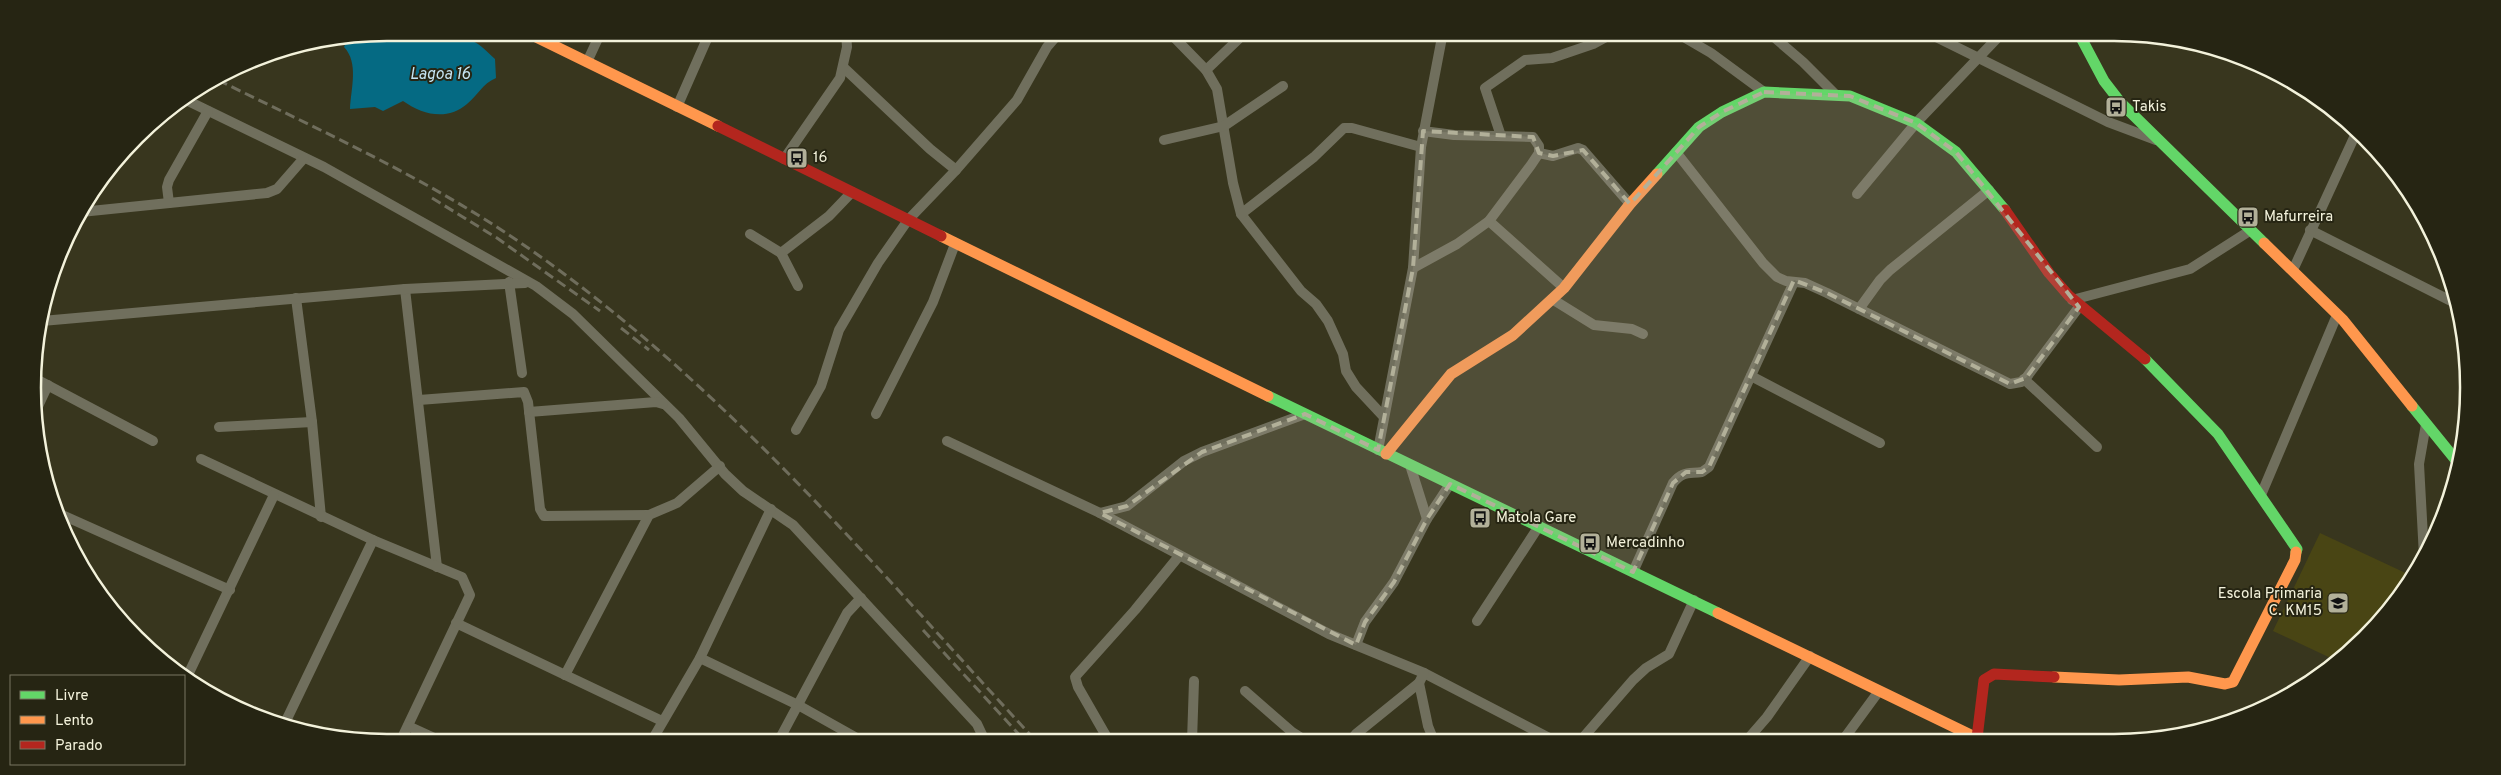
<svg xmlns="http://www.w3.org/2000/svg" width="2501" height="775" font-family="Overpass,sans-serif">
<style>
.built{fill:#494514}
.water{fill:#056a83}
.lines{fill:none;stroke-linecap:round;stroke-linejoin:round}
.street{stroke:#706f5d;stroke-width:10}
.fast{stroke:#63d668;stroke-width:11}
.slow{stroke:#ff974d;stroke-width:11}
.jam{stroke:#b3261e;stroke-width:11}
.rail{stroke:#6f6d5c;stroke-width:3;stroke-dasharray:10 5;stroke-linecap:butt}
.marked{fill:#b2b099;fill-opacity:0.2;stroke:#b2b099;stroke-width:4;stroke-dasharray:10 6;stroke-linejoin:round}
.labels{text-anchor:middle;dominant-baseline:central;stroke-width:4;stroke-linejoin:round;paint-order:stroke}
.poi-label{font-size:15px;fill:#f3f2db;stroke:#262513;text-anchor:start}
.water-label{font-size:16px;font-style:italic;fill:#c4e4f1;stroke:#262513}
.rim{fill:none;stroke:#f3f2db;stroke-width:2.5}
</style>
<rect width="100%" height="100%" fill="#38361e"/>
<!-- built -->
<polygon class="built" points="2320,533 2412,576 2348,654 2337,661 2273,631"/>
<!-- water -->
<path class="water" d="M388,32L444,33L448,37C474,38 477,42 495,59L496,78C482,84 478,95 467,104C447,121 423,115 403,101L383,111L375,107L350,109C351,88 359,63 344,47L349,36Z"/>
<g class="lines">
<!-- street -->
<g class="street">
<polyline points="1169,32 1206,70"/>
<polyline points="1246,32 1206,70 1217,89 1233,183 1241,214 1301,291 1316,304 1328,321 1343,354 1346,371 1356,387 1384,417"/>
<polyline points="1675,32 1711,53 1764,92"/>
<polyline points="1768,32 1803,62 1836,95"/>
<polyline points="1926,32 2108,122 2156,140"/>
<polyline points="587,62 601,32"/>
<polyline points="843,67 930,149 956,170"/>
<polyline points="186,100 324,167 413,217 536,286 573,314 679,418 725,474 743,491 793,525 977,724 985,741"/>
<polyline points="677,107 710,32"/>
<polyline points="1501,136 1485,88 1525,60 1552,58 1593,44 1615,32"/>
<polyline points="1164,140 1224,126 1283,86"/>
<polyline points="1676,152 1763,263 1777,277 1786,281 1805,283 1827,293 2010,384 2021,382 2026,378 2079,307"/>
<polyline points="1539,153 1553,156 1578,148 1583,150 1630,204"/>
<polyline points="784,159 840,78 847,47 846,32"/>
<polyline points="1857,194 1916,123 2003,32"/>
<polyline points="169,203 167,187 169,180 208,111"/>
<polyline points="81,212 267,193 277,189 304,158"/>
<polyline points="1241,214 1314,157 1344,128 1352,128 1421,147"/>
<polyline points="1489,221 1564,288"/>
<polyline points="2310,230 2457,304"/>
<polyline points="750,234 781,253 829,216 852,192"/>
<polyline points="781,253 798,286"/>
<polyline points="1413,268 1457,244 1489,221 1531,165 1539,153 1539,146 1533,137 1454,135 1423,131"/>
<polyline points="2293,270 2357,131"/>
<polyline points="509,282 522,373"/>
<polyline points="405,289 437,567"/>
<polyline points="296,298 312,422 321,517"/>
<polyline points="1552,299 1594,325 1632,329 1643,334"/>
<polyline points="2072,300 2190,269 2251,230"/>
<polyline points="1859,309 1880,280 1890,270 1989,190"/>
<polyline points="42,321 405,289 525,283"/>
<polyline points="1751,376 1880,443"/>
<polyline points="34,378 153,441"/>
<polyline points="2024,379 2097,447"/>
<polyline points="419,400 524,392 528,402 540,509 544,516 649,515"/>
<polyline points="529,412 656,402 663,404"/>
<polyline points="876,414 933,302 955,244"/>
<polyline points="34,415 48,385"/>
<polyline points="219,427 312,422"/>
<polyline points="796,430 821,386 839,330 878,263 908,220 956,170 1017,100 1047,47 1060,32"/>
<polyline points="947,441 1100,513 1127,506 1184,461 1202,452 1305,414"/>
<polyline points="1378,450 1413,268 1421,147 1443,32"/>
<polyline points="201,459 373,540 462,577 470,595 400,742"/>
<polyline points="1410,465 1427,519"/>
<polyline points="2261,495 2337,315"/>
<polyline points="1100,513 1329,634 1424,673 1555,741"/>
<polyline points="60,514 230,590"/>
<polyline points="2424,556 2419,464 2426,424"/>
<path d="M1633,572L1673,483C1683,471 1688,474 1702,472L1709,467L1794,282"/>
<polyline points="1477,621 1539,526"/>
<polyline points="456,623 662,721"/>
<polyline points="1356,645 1365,622 1394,582 1427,519 1450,484"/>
<polyline points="700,658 798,705 864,742"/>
<polyline points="565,675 649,515 677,503 720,466"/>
<polyline points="186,679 274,495"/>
<polyline points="1419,683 1428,726 1434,741"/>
<polyline points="1245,691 1292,732 1306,741"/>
<polyline points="284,725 373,540"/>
<polyline points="408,726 443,742"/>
<polyline points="1581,740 1633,680 1646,668 1669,654 1694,600"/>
<polyline points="1747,740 1767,717 1810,656"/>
<polyline points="1843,740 1879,691"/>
<polyline points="1109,741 1078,687 1075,677 1135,610 1179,556"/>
<polyline points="1192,741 1194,681"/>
<polyline points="1350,741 1356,734 1419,683 1424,673"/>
<polyline points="651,742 700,658 771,509"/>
<polyline points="778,742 847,613 861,598"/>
</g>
<!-- fast -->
<g class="fast">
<polyline points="2078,32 2104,81 2121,103 2264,243"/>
<polyline points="1657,174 1699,127 1722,112 1764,92 1850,96 1916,123 1956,152 2005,210"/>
<polyline points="2145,359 2218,434 2297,549 2296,552"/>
<polyline points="1268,396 1718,613"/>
<polyline points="2412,406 2459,464"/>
</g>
<!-- slow -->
<g class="slow">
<polyline points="526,32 718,126"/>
<polyline points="941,236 1268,396"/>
<polyline points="2264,243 2343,320 2412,406"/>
<polyline points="1386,454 1451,374 1513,335 1564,288 1630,204 1657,174"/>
<polyline points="1718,613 1981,740"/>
<polyline points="2054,677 2119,680 2188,677 2225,684 2233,682 2295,560 2296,552"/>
</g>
<!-- jam -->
<g class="jam">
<polyline points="718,126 941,236"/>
<polyline points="2005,210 2049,273 2069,296 2145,359"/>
<polyline points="1977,738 1984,680 1994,674 2054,677"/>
</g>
<!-- rail -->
<g class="rail">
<path d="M218,80C319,130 422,176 515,239C716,375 872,564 1036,741"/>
<polyline points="432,198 497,238 600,311"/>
<polyline points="621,328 649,350"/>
<polyline points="923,630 1025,741"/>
</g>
</g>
<!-- marked area -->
<path class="marked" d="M1764,92L1850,96L1916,123L1956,152L2079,307L2026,378L2010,384L1827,293L1794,280L1709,467L1702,472H1686L1673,483L1633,572L1450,484L1427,519L1394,582L1365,622L1356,645L1100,513L1127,506L1202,452L1305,414L1378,450L1413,268L1423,131L1533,137L1539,153L1553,156L1583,150L1630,204L1699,127L1722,112Z"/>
<!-- icons -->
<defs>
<g id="bus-square" transform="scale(1.125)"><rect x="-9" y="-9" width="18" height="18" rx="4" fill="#b2b099" stroke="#262513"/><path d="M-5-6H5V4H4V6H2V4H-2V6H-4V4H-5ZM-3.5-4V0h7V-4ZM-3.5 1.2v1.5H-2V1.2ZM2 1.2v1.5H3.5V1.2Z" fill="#111"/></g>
<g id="school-square" transform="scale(1.125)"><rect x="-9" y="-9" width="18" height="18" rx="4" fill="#b2b099" stroke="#262513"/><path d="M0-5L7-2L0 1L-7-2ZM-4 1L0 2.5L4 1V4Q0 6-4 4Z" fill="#111"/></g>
</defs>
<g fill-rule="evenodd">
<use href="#bus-square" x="2116" y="107"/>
<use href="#bus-square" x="797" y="158"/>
<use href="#bus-square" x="2248" y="217"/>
<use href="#bus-square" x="1480" y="518"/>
<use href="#bus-square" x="1590" y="543"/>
<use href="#school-square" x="2338" y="603"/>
</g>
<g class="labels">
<!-- poi labels -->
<g class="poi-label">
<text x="2132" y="107">Takis</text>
<text x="813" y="158">16</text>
<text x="2264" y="217">Mafurreira</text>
<text x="1496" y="518">Matola Gare</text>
<text x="1606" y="543">Mercadinho</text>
<text x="2322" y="594" text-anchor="end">Escola Primaria<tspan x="2322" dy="17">C. KM15</tspan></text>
</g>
<!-- water labels -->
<g class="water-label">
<text x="440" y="75">Lagoa 16</text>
</g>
</g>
<!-- crop -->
<path d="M0 0H2501V775H0ZM387 41H2114A346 346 0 0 1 2460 387V388A346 346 0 0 1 2114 734H387A346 346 0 0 1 41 388V387A346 346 0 0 1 387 41Z" fill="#262513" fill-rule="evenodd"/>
<path class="rim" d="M387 41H2114A346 346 0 0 1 2460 387V388A346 346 0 0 1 2114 734H387A346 346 0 0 1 41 388V387A346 346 0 0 1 387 41Z"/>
<!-- legend -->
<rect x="10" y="675" width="175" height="90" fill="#262513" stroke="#787763"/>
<rect x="20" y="691" width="25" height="8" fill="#63d668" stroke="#787763"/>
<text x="55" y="700" font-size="15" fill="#f3f2db">Livre</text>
<rect x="20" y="716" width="25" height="8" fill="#ff974d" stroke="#787763"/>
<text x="55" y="725" font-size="15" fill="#f3f2db">Lento</text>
<rect x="20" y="741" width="25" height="8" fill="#b3261e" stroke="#787763"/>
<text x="55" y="750" font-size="15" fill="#f3f2db">Parado</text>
</svg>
